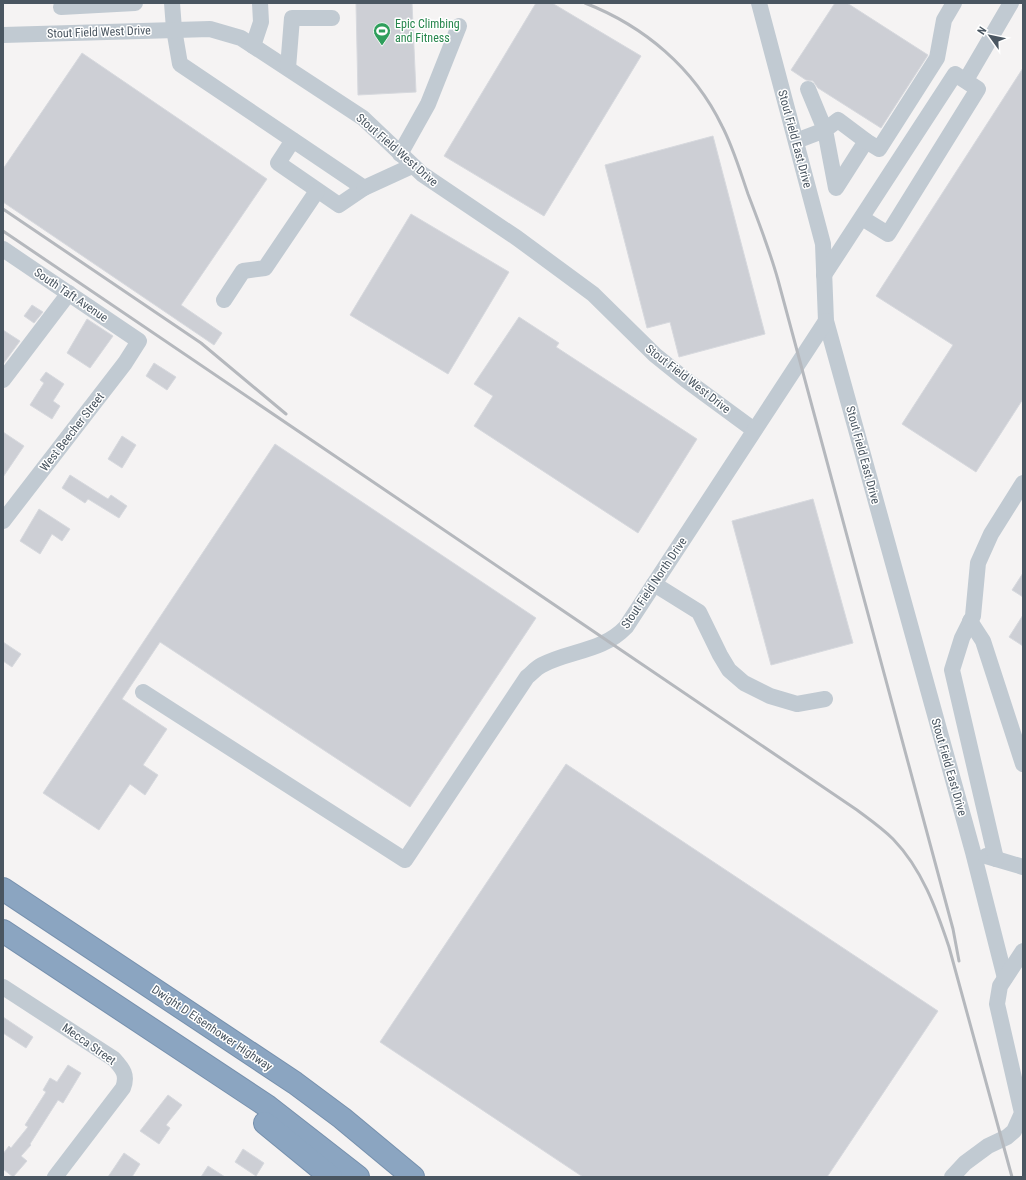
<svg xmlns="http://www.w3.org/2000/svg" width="1026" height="1180" font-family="'Roboto Condensed',sans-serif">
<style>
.building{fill:#cdcfd5;stroke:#d7d9de}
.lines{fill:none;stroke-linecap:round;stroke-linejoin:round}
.highway-casing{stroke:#7690ad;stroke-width:24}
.minor{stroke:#c1cad2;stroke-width:16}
.highway{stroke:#8ba5c1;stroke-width:22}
.rail{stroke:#b5b8bd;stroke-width:3}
.labels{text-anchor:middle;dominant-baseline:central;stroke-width:3;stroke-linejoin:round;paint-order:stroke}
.leisure-label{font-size:12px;fill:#27864d;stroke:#fff;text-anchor:start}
.street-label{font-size:12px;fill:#4a5661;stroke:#fff}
</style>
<rect width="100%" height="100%" fill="#f5f3f3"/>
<!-- building -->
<g class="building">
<polygon points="356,3 412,3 416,92 358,95"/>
<polygon points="536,3 552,3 641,56 544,216 444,156"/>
<polygon points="835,3 847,3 928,55 881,128 818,88 813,81 806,80 791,70"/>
<polygon points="82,53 267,179 181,305 222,333 214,345 3,202 3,169"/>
<polygon points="1023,68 1023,399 976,472 902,424 953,345 876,296"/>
<polygon points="713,136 765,334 679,357 670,322 647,328 605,165"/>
<polygon points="411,214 509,272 448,374 350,315"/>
<polygon points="32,305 43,312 34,323 24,316"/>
<polygon points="519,317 559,343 556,347 697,439 638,533 474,426 493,396 474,384"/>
<polygon points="87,319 113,336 90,368 67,353"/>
<polygon points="3,330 20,341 3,364"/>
<polygon points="154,363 176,377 167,390 146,376"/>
<polygon points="46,372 64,384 53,401 60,406 52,419 30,405 44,383 40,380"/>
<polygon points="3,432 24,446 3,477"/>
<polygon points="122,436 136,445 122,468 108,459"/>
<polygon points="275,444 536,618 410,807 160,642 122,699 167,729 143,765 158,775 145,795 130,784 99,830 43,793"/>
<polygon points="70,475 108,499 111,495 127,506 119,518 88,499 85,503 62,488"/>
<polygon points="813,499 853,643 771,665 732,521"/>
<polygon points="39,509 70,529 62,541 52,534 40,554 20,541"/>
<polygon points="1023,573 1023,597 1012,590"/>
<polygon points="1023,615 1023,646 1009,637"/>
<polygon points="3,642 21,654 12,667 3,661"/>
<polygon points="566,764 938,1011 827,1177 583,1177 380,1042"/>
<polygon points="3,1017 33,1037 26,1048 3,1033"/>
<polygon points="68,1065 81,1073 63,1103 58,1100 30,1144 31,1145 21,1156 27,1161 13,1177 3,1169 3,1154 9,1146 11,1148 28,1127 25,1125 46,1092 43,1090 50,1078 57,1082"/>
<polygon points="168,1095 182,1105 166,1125 170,1128 159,1144 140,1131"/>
<polygon points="243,1149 264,1163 256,1176 235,1162"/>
<polygon points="124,1153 140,1164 132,1177 108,1177"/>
<polygon points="208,1166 225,1177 201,1177"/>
</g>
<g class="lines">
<!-- highway casing -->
<g class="highway-casing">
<g id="highway">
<polyline points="3,889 295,1083 342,1118 413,1177"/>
<polyline points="3,931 267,1106 358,1177"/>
<polyline points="265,1123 331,1177"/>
</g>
</g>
<!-- minor -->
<g class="minor">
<polyline points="172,3 174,29 180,64 364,188 339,205 278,163 293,140"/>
<polyline points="759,3 823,244 826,321 973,852 1005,978"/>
<polyline points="61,7 135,3"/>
<polyline points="3,35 210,29 241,38 363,118 422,174 517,238 593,294 655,355 686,380 754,430"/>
<polyline points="253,46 261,22 260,3"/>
<polyline points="288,68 292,18 332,18"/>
<polyline points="966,80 1011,3"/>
<polyline points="796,141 825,130 836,188 866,141 838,120 825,130 808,89"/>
<polyline points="866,141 879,149 937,58 944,20 954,3"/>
<polyline points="400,154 428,104 459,26"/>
<polyline points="364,188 412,166"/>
<polyline points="3,249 139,341 125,363 3,521"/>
<polyline points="824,275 955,74 978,89 888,234 862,218"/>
<polyline points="224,300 243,271 265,268 317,191"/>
<polyline points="3,380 69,293"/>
<polyline points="654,584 699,612 720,655 729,670 744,683 770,696 797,704 825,699"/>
<polyline points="970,621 983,641 1023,764"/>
<path d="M143,692L405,860L527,677C532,673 536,668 542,665C571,650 602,652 626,627L826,321"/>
<polyline points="986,856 1023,867"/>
<polyline points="996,859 952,670 962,638 973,616 978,563 991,534 1023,483"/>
<path d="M3,987L114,1059C123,1069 128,1075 123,1088L55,1177"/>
<polyline points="952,1177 965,1163 988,1146 1007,1137 1014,1131 1022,1113 997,1004 1000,986 1023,951"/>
</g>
<!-- highway -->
<use href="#highway" class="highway"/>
<!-- rail -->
<g class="rail">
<path d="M585,3C644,26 694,68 722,126C733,147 740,171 748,194C759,223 770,251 778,280L953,929L959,961"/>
<polyline points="3,209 201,343 286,414"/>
<path d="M3,231L857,810C869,819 882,828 893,839C922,869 936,908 949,947L1012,1177"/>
</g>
</g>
<!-- icons -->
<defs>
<g id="stadium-pin" transform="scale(0.9)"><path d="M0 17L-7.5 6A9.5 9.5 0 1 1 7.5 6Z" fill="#2e9e5b" stroke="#fff"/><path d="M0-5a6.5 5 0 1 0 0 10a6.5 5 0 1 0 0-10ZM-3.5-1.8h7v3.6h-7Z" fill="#fff"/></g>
</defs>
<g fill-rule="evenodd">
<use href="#stadium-pin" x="382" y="31"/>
</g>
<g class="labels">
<!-- leisure labels -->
<g class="leisure-label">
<text x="395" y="24">Epic Climbing<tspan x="395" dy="14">and Fitness</tspan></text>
</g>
<!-- street labels -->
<g class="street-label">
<text transform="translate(99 32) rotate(-2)">Stout Field West Drive</text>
<text transform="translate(795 139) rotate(75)">Stout Field East Drive</text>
<text transform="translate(397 150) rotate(41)">Stout Field West Drive</text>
<text transform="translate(71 295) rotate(34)">South Taft Avenue</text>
<text transform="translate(688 379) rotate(38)">Stout Field West Drive</text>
<text transform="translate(72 432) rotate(-52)">West Beecher Street</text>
<text transform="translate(863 455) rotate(75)">Stout Field East Drive</text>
<text transform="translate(654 583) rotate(-56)">Stout Field North Drive</text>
<text transform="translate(949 767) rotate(74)">Stout Field East Drive</text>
<text transform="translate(212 1028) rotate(34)">Dwight D Eisenhower Highway</text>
<text transform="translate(89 1044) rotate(35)">Mecca Street</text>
</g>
</g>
<!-- border -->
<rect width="1026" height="1180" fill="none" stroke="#4a5661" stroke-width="8"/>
<!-- north arrow -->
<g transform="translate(990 36) rotate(303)" stroke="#ffffff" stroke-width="3" paint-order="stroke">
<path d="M0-3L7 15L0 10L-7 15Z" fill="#4a5661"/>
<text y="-6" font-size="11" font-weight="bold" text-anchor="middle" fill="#4a5661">N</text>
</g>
</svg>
